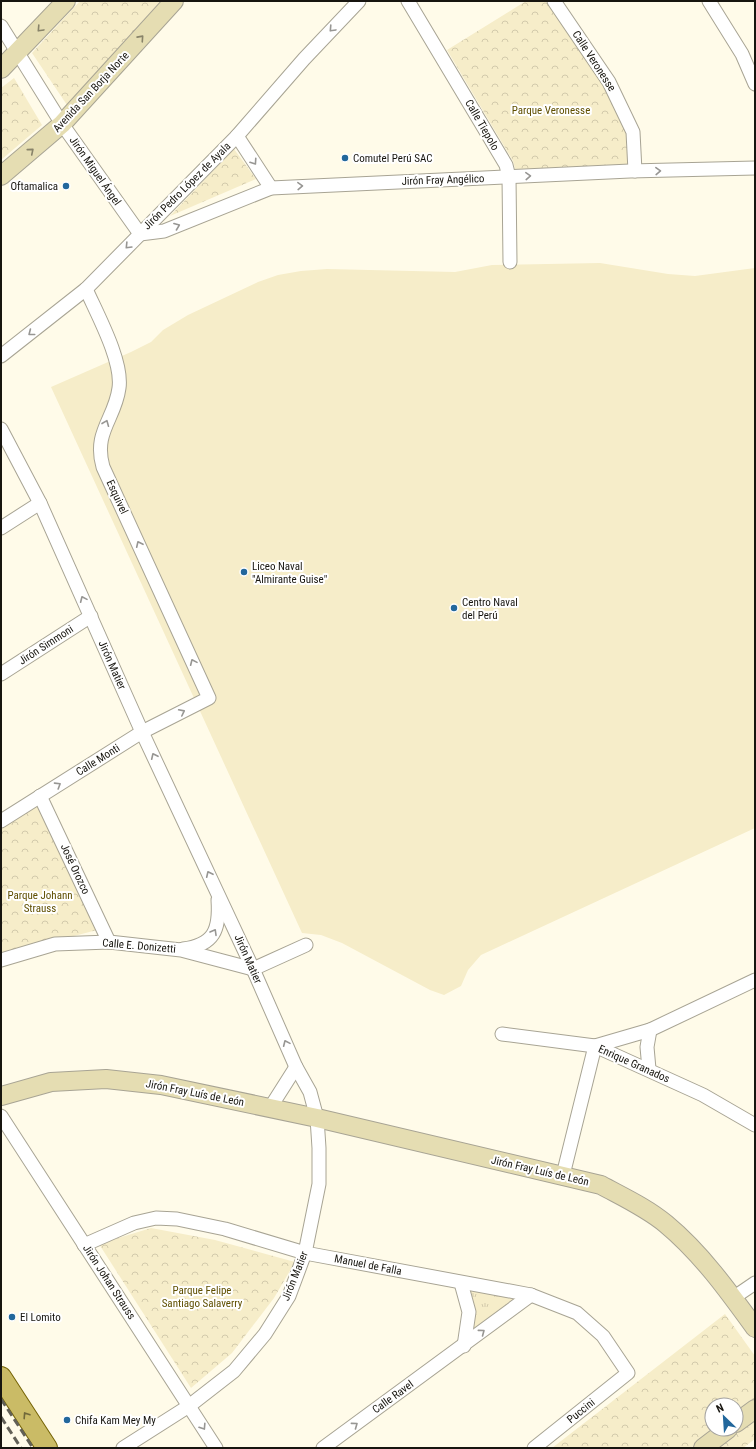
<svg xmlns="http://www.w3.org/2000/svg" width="756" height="1449" font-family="'Roboto Condensed',sans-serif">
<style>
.grass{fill:url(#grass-tufts)}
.forest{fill:url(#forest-crowns)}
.pitch{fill:#f6edc9}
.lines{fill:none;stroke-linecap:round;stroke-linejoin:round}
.street-casing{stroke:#a8a494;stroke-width:15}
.secondary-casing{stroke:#a8a494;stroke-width:20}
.primary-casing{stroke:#756305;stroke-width:22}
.street{stroke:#fff;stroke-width:13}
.secondary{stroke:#e5ddb2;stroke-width:18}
.primary{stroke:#cabb66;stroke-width:20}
.rail{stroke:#626056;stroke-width:3;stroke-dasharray:8 4;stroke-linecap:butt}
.oneway{stroke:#888369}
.oneway2{stroke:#979693}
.oneway3{stroke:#70683a}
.poi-dot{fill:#22679c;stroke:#fff;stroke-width:1.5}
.labels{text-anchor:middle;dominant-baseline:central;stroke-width:4;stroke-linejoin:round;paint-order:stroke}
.street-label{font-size:11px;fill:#17150f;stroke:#fff}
.park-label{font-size:11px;fill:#5f4f00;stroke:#fff}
.poi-label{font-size:11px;fill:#17150f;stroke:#fff;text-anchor:start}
</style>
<defs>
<pattern id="grass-tufts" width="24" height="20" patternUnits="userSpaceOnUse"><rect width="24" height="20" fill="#f6edc9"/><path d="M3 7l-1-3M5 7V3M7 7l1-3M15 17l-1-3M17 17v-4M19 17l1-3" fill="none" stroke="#d2caab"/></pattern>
<pattern id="forest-crowns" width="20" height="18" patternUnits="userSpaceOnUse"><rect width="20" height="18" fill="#f6edc9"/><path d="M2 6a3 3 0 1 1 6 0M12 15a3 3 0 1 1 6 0" fill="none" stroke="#d2caab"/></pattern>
</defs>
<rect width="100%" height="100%" fill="#fffbe9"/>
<!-- grass -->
<polygon class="grass" points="461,1283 531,1295 464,1346 469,1312"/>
<!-- forest -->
<g class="forest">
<polygon points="80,1 161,1 67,105 32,53"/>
<polygon points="526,1 551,1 605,84 629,132 630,166 516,172 513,161 447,50"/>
<polygon points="14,78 42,125 1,160 1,88"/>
<polygon points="234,149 256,179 170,216"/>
<polygon points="39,804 97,930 1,955 1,828"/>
<polygon points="151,1228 215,1240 295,1262 274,1298 232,1353 191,1388 99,1244"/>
<polygon points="725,1314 755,1356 755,1399 736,1413 736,1405 712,1405 712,1429 716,1429 691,1448 552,1448"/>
<polygon points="755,1415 755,1439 743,1448 714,1448"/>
</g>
<!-- pitch -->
<polygon class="pitch" points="600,263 668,274 695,276 755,268 755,828 481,955 468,970 461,986 444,995 430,990 342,943 321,935 302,933 51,387 131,352 151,342 163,330 188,315 258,282 278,275 301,271 327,269 455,272 492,265"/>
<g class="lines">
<!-- street casing -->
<g class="street-casing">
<g id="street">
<polyline points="408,1 506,165 509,177 510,262"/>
<polyline points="554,1 609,82 633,132 635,171"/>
<polyline points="709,1 742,54 755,84"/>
<polyline points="1,26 62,124 140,234 164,231 271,188 630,171 755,168"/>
<polyline points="237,136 271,188"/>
<polyline points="1,356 86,289 237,136 304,59 359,1"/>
<polyline points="1,429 40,503 142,732 253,969 296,1067 310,1092 317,1118 319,1148 319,1184 305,1253 289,1296 265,1334 234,1371 189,1406 123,1448"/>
<polyline points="1,528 40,503"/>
<polyline points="1,674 91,616"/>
<polyline points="40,796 109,942"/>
<path d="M1,821L142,732L209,698L103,467C93,432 115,419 119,388C123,361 97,314 86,289"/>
<path d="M183,949C214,945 220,930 218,900"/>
<polyline points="1,960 55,944 109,942 181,950 253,969 306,945"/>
<polyline points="502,1034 595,1046 703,1095 755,1125"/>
<polyline points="649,1069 647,1047 650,1030"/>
<polyline points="270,1108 296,1067"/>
<polyline points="1,1116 216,1448"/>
<polyline points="563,1175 595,1046 650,1030 755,980"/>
<polyline points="84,1245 134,1223 156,1218 177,1219 225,1229 305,1253 531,1295 577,1313 603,1336 628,1373 534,1448"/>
<polyline points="461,1283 469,1312 464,1346"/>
<polyline points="733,1298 755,1283"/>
<polyline points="323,1448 531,1295"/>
</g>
</g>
<!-- secondary casing -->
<g class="secondary-casing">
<g id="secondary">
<polyline points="1,69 66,1"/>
<polyline points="1,176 62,124 174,1"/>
<path d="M1,1096L51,1082L106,1079L161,1085L317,1118L601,1185C623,1197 647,1208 666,1224C701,1253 729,1292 755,1328"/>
<polyline points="736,1423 755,1409"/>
<polyline points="703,1448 728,1429"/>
</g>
</g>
<!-- primary casing -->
<g class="primary-casing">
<polyline id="primary" points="1,1377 47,1448"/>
</g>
<!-- street -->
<use href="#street" class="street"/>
<!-- secondary -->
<use href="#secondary" class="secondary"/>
<!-- primary -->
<use href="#primary" class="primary"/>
<!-- rail -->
<g class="rail">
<polyline points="1,1399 33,1448"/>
<polyline points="1,1417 21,1448"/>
</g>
</g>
<!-- one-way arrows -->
<defs><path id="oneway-chevron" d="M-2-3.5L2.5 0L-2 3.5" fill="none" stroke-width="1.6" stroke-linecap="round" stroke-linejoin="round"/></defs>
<g class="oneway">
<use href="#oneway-chevron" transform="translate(40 29) rotate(133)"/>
<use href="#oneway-chevron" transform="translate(141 38) rotate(-48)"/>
<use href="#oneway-chevron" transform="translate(31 151) rotate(-40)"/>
</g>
<g class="oneway2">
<use href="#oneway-chevron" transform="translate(332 29) rotate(133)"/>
<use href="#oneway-chevron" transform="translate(254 162) rotate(56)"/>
<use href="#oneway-chevron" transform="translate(658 171) rotate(-2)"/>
<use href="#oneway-chevron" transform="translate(528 176) rotate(-3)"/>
<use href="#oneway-chevron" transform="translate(300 186) rotate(-2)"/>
<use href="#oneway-chevron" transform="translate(177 226) rotate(-21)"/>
<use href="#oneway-chevron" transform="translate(128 246) rotate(134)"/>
<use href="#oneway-chevron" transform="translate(31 333) rotate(142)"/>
<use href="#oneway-chevron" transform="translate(106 423) rotate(-68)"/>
<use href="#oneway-chevron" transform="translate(139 544) rotate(-115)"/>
<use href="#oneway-chevron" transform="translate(83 599) rotate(-114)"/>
<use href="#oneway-chevron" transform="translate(193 662) rotate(-114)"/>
<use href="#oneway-chevron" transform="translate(182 712) rotate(-27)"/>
<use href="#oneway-chevron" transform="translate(154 756) rotate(-115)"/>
<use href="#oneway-chevron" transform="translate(58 785) rotate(-32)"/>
<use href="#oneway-chevron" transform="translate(209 874) rotate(-115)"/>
<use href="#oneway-chevron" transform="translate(214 932) rotate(-60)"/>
<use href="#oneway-chevron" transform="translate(286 1043) rotate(-114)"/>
<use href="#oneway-chevron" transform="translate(482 1332) rotate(-37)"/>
<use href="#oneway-chevron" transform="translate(355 1425) rotate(-36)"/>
<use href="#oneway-chevron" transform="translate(203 1427) rotate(57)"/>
</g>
<use class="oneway3" href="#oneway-chevron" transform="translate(26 1415) rotate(-123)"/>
<!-- markers -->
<g class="poi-dot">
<circle cx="345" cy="158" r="4"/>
<circle cx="66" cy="186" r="4"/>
<circle cx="244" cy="572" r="4"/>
<circle cx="454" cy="608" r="4"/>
<circle cx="12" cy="1317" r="4"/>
<circle cx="67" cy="1420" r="4"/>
</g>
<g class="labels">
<!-- street labels -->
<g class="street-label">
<text transform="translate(594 61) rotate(57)">Calle Veronesse</text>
<text transform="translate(91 92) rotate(-47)">Avenida San Borja Norte</text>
<text transform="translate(482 125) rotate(60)">Calle Tiepolo</text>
<text transform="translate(95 171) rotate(55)">Jirón Miguel Ángel</text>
<text transform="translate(443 180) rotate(-2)">Jirón Fray Angélico</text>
<text transform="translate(187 186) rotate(-45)">Jirón Pedro López de Ayala</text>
<text transform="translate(117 497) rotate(65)">Esquivel</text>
<text transform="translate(46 645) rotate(-33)">Jirón Simmoni</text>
<text transform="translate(112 665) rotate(66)">Jirón Matier</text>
<text transform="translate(98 760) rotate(-32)">Calle Monti</text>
<text transform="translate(75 869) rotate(65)">José Orozco</text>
<text transform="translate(139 946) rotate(5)">Calle E. Donizetti</text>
<text transform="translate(248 959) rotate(66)">Jirón Matier</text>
<text transform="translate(634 1064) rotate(24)">Enrique Granados</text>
<text transform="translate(195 1093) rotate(11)">Jirón Fray Luís de León</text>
<text transform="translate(540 1171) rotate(13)">Jirón Fray Luís de León</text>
<text transform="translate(368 1265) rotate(11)">Manuel de Falla</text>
<text transform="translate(295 1276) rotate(-68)">Jirón Matier</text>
<text transform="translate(109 1282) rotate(57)">Jirón Johan Strauss</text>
<text transform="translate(393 1397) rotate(-36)">Calle Ravel</text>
<text transform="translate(581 1411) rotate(-39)">Puccini</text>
</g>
<!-- park labels -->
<g class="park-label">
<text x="551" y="110">Parque Veronesse</text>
<text x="40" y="895">Parque Johann<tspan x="40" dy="13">Strauss</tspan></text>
<text x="202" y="1290">Parque Felipe<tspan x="202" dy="13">Santiago Salaverry</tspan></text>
</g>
<!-- poi labels -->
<g class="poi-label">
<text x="353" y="158">Comutel Perú SAC</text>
<text x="58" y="186" text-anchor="end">Oftamalica</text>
<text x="252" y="566">Liceo Naval<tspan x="252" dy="13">"Almirante Guise"</tspan></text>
<text x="462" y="602">Centro Naval<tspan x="462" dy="13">del Perú</tspan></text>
<text x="20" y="1317">El Lomito</text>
<text x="75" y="1420">Chifa Kam Mey My</text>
</g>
</g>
<!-- border -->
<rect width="756" height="1449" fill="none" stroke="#17150f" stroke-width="4"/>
<!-- north arrow -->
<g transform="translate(724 1417) rotate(335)"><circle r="19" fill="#ffffff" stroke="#a2a19f"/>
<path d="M0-3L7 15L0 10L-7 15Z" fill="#22679c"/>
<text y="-6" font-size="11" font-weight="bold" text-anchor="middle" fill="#17150f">N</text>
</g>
</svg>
